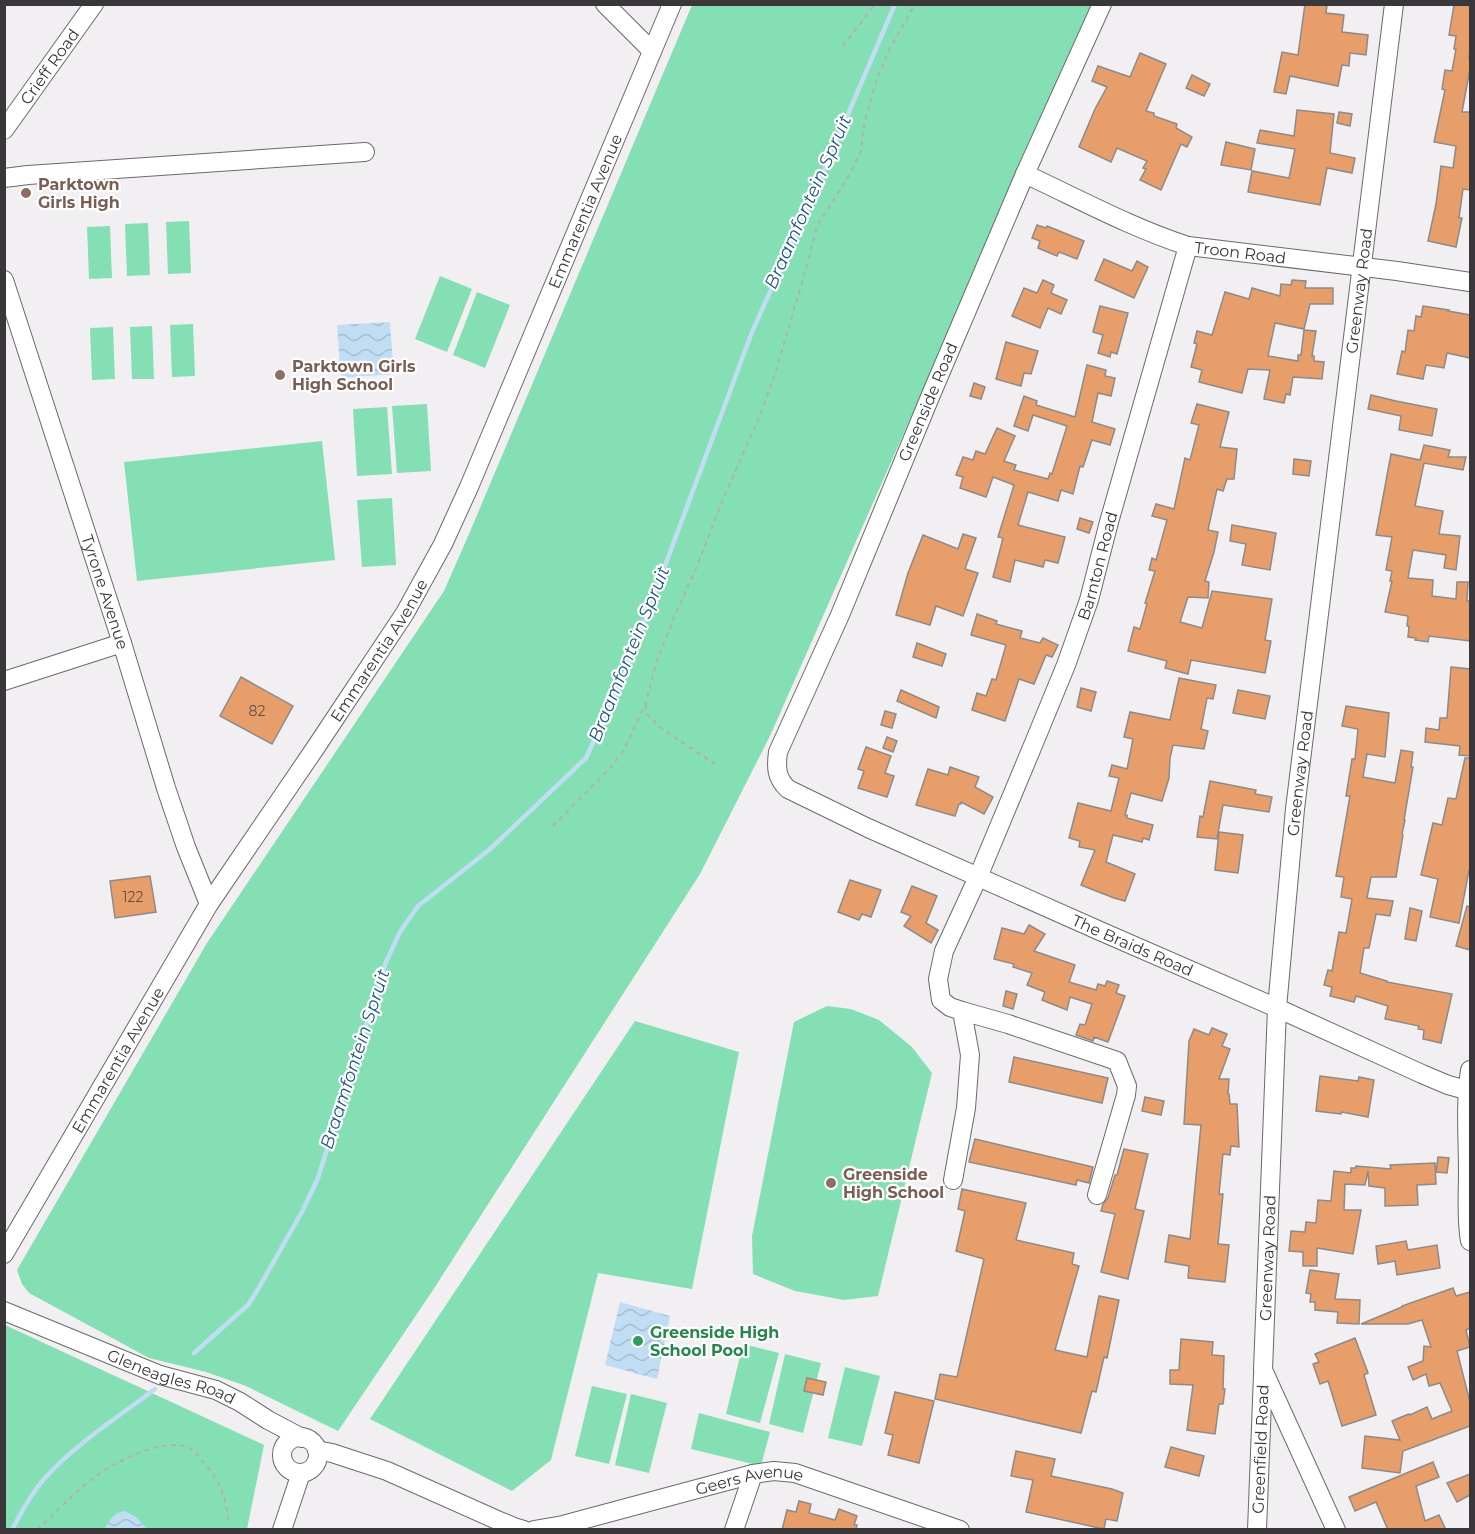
<svg xmlns="http://www.w3.org/2000/svg" width="1475" height="1534" font-family="Montserrat,sans-serif">
<style>
.grass{fill:#84dfb5}
.water{fill:url(#water-waves)}
.lines{fill:none;stroke-linecap:round;stroke-linejoin:round}
.stream{stroke:#c0ddf4;stroke-width:4.5}
.building{fill:#e79e6a;stroke:#8e8a88;stroke-width:1.5}
.minor-casing{stroke:#6c696c;stroke-width:20}
.path{stroke:#b1afb1;stroke-width:2;stroke-dasharray:4.5 4.5;stroke-linecap:butt}
.minor{stroke:#fff;stroke-width:18}
.education-dot{fill:#8d6e63;stroke:#fff;stroke-width:2}
.leisure-dot{fill:#2e9e5b;stroke:#fff;stroke-width:2}
.labels{text-anchor:middle;dominant-baseline:central;stroke-width:4.5;stroke-linejoin:round;paint-order:stroke}
.number-label{font-size:14px;fill:#645145}
.street-label{font-size:16px;fill:#393739;stroke:#fff}
.education-label{font-size:16px;font-weight:bold;fill:#785e54;stroke:#fff;text-anchor:start}
.leisure-label{font-size:16px;font-weight:bold;fill:#27864d;stroke:#fff;text-anchor:start}
.water-label{font-size:18px;font-style:italic;fill:#1f577c;stroke:#fff}
</style>
<defs>
<pattern id="water-waves" width="16" height="10" patternUnits="userSpaceOnUse" patternTransform="scale(1.5)"><rect width="16" height="10" fill="#c0ddf4"/><path d="M0 5q4-4 8 0t8 0" fill="none" stroke="#a6bed2"/></pattern>
</defs>
<rect width="100%" height="100%" fill="#f2eff2"/>
<!-- grass -->
<g class="grass">
<polygon points="692,5 1093,5 770,736 700,874 433,1290 338,1431 246,1386 206,1372 149,1358 29,1293 22,1284 17,1270 207,943 444,591 469,534"/>
<polygon points="189,221 191,273 168,274 166,222"/>
<polygon points="148,223 150,275 127,276 125,224"/>
<polygon points="110,226 112,278 89,279 87,227"/>
<polygon points="440,276 472,289 447,352 415,339"/>
<polygon points="477,292 510,305 485,368 453,355"/>
<polygon points="193,324 195,376 172,377 170,325"/>
<polygon points="152,326 154,379 132,379 130,327"/>
<polygon points="113,327 115,379 92,380 90,328"/>
<polygon points="427,404 431,471 397,473 392,406"/>
<polygon points="387,407 392,474 357,476 353,409"/>
<polygon points="322,441 335,560 137,581 124,462"/>
<polygon points="392,498 396,565 362,567 357,500"/>
<polygon points="827,1006 851,1009 879,1020 912,1047 932,1073 878,1296 844,1300 795,1291 753,1274 752,1236 794,1022"/>
<polygon points="635,1021 739,1052 692,1289 598,1273 551,1460 512,1491 370,1419"/>
<polygon points="5,1325 264,1445 247,1529 5,1530"/>
<polygon points="743,1344 779,1353 760,1423 726,1414"/>
<polygon points="785,1354 821,1363 803,1433 769,1424"/>
<polygon points="845,1367 880,1376 862,1446 828,1438"/>
<polygon points="592,1386 627,1394 609,1464 575,1456"/>
<polygon points="631,1394 667,1403 649,1473 615,1465"/>
<polygon points="699,1413 770,1432 761,1466 691,1449"/>
</g>
<!-- water -->
<g class="water">
<polygon points="390,322 394,374 341,378 337,325"/>
<polygon points="620,1302 670,1316 657,1379 605,1365"/>
<path d="M125,1511L136,1517L147,1529H104C110,1520 114,1512 125,1511Z"/>
</g>
<g class="lines">
<!-- stream -->
<g class="stream">
<polyline points="194,1353 248,1305 257,1291 303,1210 318,1178 386,962 400,932 418,906 489,850 586,758 624,676 752,332 811,201 895,4"/>
<path d="M12,1530C21,1512 31,1494 44,1479C75,1444 117,1418 155,1389"/>
</g>
</g>
<!-- building -->
<g class="building">
<polygon points="1305,4 1327,5 1326,13 1344,15 1342,32 1368,35 1366,55 1350,53 1349,66 1342,65 1338,86 1290,76 1286,94 1274,92 1282,52 1298,55"/>
<polygon points="1454,5 1464,5 1470,6 1470,49 1469,59 1470,60 1470,69 1462,112 1470,112 1470,190 1463,189 1459,218 1462,218 1456,247 1428,241 1436,204 1441,166 1453,168 1456,146 1434,142 1445,90 1442,89 1445,70 1452,71 1456,49 1454,49 1456,36 1449,35"/>
<polygon points="1140,53 1166,64 1146,111 1154,113 1154,116 1177,124 1176,128 1192,137 1187,147 1181,144 1161,190 1140,180 1146,169 1143,168 1147,161 1117,148 1111,162 1079,147 1095,109 1107,87 1092,81 1098,66 1130,77"/>
<polygon points="1192,75 1210,84 1204,96 1186,88"/>
<polygon points="1297,110 1334,114 1330,153 1355,158 1352,173 1327,168 1320,205 1248,192 1252,171 1289,178 1295,149 1257,143 1260,130 1294,136"/>
<polygon points="1339,112 1352,114 1350,126 1337,123"/>
<polygon points="1226,142 1255,149 1251,170 1221,165"/>
<polygon points="1037,225 1046,228 1047,226 1084,241 1077,259 1059,252 1057,256 1038,248 1040,241 1032,238"/>
<polygon points="1104,259 1132,271 1137,261 1148,267 1134,298 1095,280"/>
<polygon points="1043,280 1054,285 1051,293 1067,300 1061,314 1048,308 1040,328 1012,316 1024,288 1037,293"/>
<polygon points="1292,280 1306,281 1305,288 1333,288 1333,304 1310,304 1304,329 1275,323 1268,356 1298,361 1298,355 1301,355 1304,330 1316,331 1312,356 1314,356 1314,361 1324,362 1322,379 1293,377 1290,395 1286,394 1284,403 1264,399 1270,370 1248,369 1242,393 1199,382 1202,370 1191,367 1197,344 1194,343 1197,331 1212,335 1225,292 1249,299 1252,288 1280,296 1281,284 1291,285"/>
<polygon points="1100,306 1128,313 1117,354 1111,352 1110,357 1098,353 1103,335 1093,332"/>
<polygon points="1423,306 1449,310 1448,311 1470,315 1470,358 1447,353 1444,368 1426,365 1423,379 1397,374 1402,351 1405,352 1408,330 1414,331 1416,316 1421,317"/>
<polygon points="1006,342 1038,351 1031,374 1024,373 1021,386 996,379"/>
<polygon points="1087,365 1106,370 1105,376 1115,378 1111,396 1098,393 1092,422 1115,429 1110,445 1092,440 1083,467 1080,466 1073,494 1061,490 1058,501 1028,492 1018,525 1065,537 1058,563 1045,560 1043,567 1015,560 1010,582 993,577 1003,538 998,537 1014,485 993,477 986,497 960,488 963,477 956,475 963,457 973,460 976,451 985,454 997,428 1015,436 1004,461 1016,465 1014,470 1048,479 1050,473 1052,474 1067,426 1033,415 1028,431 1014,426 1024,396 1037,401 1036,405 1075,417"/>
<polygon points="974,383 985,387 981,399 970,396"/>
<polygon points="1371,395 1396,401 1437,409 1432,436 1399,430 1401,416 1368,409"/>
<polygon points="1197,404 1229,412 1220,447 1237,449 1234,479 1227,479 1223,491 1217,489 1208,530 1218,532 1214,552 1205,581 1209,582 1208,598 1188,597 1180,622 1202,628 1212,591 1272,599 1265,640 1271,641 1265,673 1191,660 1188,674 1165,668 1167,661 1128,651 1134,627 1140,629 1147,604 1145,603 1155,571 1149,570 1152,558 1156,560 1167,520 1152,516 1156,504 1174,509 1185,458 1190,460 1199,425 1191,423"/>
<polygon points="1424,445 1450,450 1448,457 1466,457 1463,470 1424,463 1415,506 1443,511 1439,534 1460,536 1456,570 1444,568 1446,555 1413,550 1408,578 1433,580 1432,596 1456,599 1457,582 1468,582 1467,601 1470,601 1470,641 1429,636 1428,642 1415,640 1416,638 1408,637 1409,626 1407,626 1408,616 1385,612 1392,581 1390,581 1392,571 1386,570 1392,537 1376,535 1391,454 1420,460"/>
<polygon points="1294,459 1311,461 1309,476 1293,474"/>
<polygon points="1080,518 1093,522 1089,533 1077,529"/>
<polygon points="1232,525 1276,533 1270,570 1242,565 1246,544 1230,541"/>
<polygon points="963,534 976,538 965,569 978,573 963,616 936,606 930,625 896,615 908,573 923,535 958,549"/>
<polygon points="977,614 997,621 996,624 1022,631 1020,638 1040,643 1043,638 1058,645 1052,657 1046,655 1034,684 1019,679 1005,721 972,710 977,693 986,696 992,679 996,680 1006,645 971,635"/>
<polygon points="917,643 946,654 942,666 913,657"/>
<polygon points="1451,667 1470,669 1470,756 1459,755 1460,746 1425,742 1426,728 1439,730 1440,718 1447,718"/>
<polygon points="241,677 293,706 272,744 220,716"/>
<polygon points="1179,678 1216,685 1213,699 1207,698 1201,729 1208,731 1204,749 1173,745 1170,758 1169,778 1162,801 1131,793 1125,815 1127,815 1127,818 1153,825 1149,840 1143,838 1142,842 1113,835 1106,862 1135,874 1125,901 1114,898 1081,885 1095,850 1079,847 1080,841 1069,838 1078,803 1111,811 1119,778 1109,776 1112,765 1127,769 1133,739 1124,737 1130,712 1170,720"/>
<polygon points="1081,688 1096,692 1091,711 1077,707"/>
<polygon points="901,690 939,707 936,718 897,701"/>
<polygon points="1238,690 1270,696 1265,719 1233,713"/>
<polygon points="1346,706 1389,713 1385,757 1367,754 1363,777 1395,783 1401,750 1413,752 1411,767 1413,767 1404,820 1405,820 1402,834 1403,835 1396,877 1371,877 1367,898 1393,901 1390,916 1376,914 1369,948 1364,948 1360,973 1387,981 1387,982 1452,994 1441,1043 1423,1039 1424,1030 1418,1029 1419,1026 1385,1019 1388,1006 1356,996 1354,1002 1330,996 1332,987 1324,985 1328,970 1332,971 1339,932 1346,933 1352,899 1341,897 1344,877 1336,876 1350,796 1346,796 1352,759 1355,759 1358,729 1342,726"/>
<polygon points="885,711 896,714 892,728 881,725"/>
<polygon points="887,737 897,741 893,752 883,748"/>
<polygon points="866,747 891,756 885,773 894,776 887,797 858,788 864,771 858,769"/>
<polygon points="1465,758 1470,758 1470,870 1469,870 1459,923 1430,917 1438,879 1421,875 1433,823 1442,825 1448,798 1456,799"/>
<polygon points="950,767 979,777 975,787 993,797 984,814 961,802 961,804 959,804 955,816 916,805 928,769 948,775"/>
<polygon points="1210,781 1256,790 1255,794 1272,797 1269,812 1223,805 1217,839 1197,837 1200,816 1203,817"/>
<polygon points="1219,832 1243,835 1238,873 1215,870"/>
<polygon points="150,876 156,912 115,918 110,881"/>
<polygon points="850,880 881,890 871,917 862,914 859,920 838,912"/>
<polygon points="912,886 937,896 926,923 938,930 931,943 904,926 911,916 901,912"/>
<polygon points="1467,906 1470,907 1470,950 1456,946"/>
<polygon points="1410,908 1422,911 1416,941 1405,939"/>
<polygon points="1029,925 1045,934 1034,951 1075,965 1069,982 1096,990 1098,984 1105,986 1107,981 1119,985 1116,993 1125,996 1108,1042 1094,1037 1093,1041 1076,1035 1080,1024 1085,1025 1092,1004 1070,997 1067,1010 1042,1000 1045,992 1027,985 1032,973 1013,967 1014,964 994,959 1002,928 1024,934"/>
<polygon points="1006,991 1017,994 1013,1009 1003,1006"/>
<polygon points="1212,1028 1227,1034 1222,1046 1230,1049 1219,1079 1229,1079 1228,1094 1229,1094 1230,1104 1237,1104 1239,1147 1231,1146 1230,1155 1223,1154 1219,1194 1223,1194 1218,1244 1229,1245 1225,1282 1188,1278 1189,1266 1165,1262 1169,1235 1190,1239 1201,1125 1184,1124 1189,1041 1194,1029 1209,1035"/>
<polygon points="1014,1057 1108,1078 1102,1103 1009,1082"/>
<polygon points="1320,1076 1358,1081 1359,1077 1374,1080 1368,1117 1342,1112 1341,1114 1316,1111"/>
<polygon points="1145,1097 1164,1101 1161,1115 1142,1111"/>
<polygon points="975,1139 1093,1167 1089,1183 1077,1180 1076,1185 969,1162"/>
<polygon points="1124,1149 1148,1154 1135,1209 1144,1211 1128,1279 1101,1272 1115,1214 1101,1211 1103,1204 1108,1198 1115,1175 1117,1175"/>
<polygon points="1438,1157 1449,1158 1447,1173 1436,1172"/>
<polygon points="1435,1163 1436,1184 1417,1185 1418,1205 1385,1206 1385,1188 1369,1186 1368,1171 1365,1185 1345,1184 1344,1210 1361,1210 1353,1254 1317,1248 1317,1266 1303,1266 1303,1252 1289,1251 1291,1231 1305,1232 1306,1222 1316,1223 1318,1200 1331,1201 1334,1171 1351,1173 1351,1168 1356,1168 1356,1166 1391,1169 1390,1165"/>
<polygon points="962,1189 1026,1203 1016,1240 1074,1253 1072,1264 1079,1266 1055,1350 1087,1357 1099,1296 1119,1300 1107,1358 1104,1357 1096,1392 1092,1391 1081,1433 935,1399 940,1374 957,1377 984,1259 956,1251 965,1211 958,1209"/>
<polygon points="1406,1241 1408,1250 1437,1245 1440,1268 1397,1275 1395,1261 1378,1264 1376,1246"/>
<polygon points="1310,1270 1339,1274 1335,1299 1360,1300 1359,1324 1337,1323 1338,1312 1315,1310 1315,1302 1310,1302 1311,1294 1306,1293"/>
<polygon points="1453,1288 1456,1296 1470,1292 1470,1328 1466,1330 1470,1347 1457,1351 1470,1402 1470,1426 1403,1451 1400,1473 1362,1468 1365,1436 1400,1440 1392,1421 1409,1414 1410,1415 1427,1407 1432,1419 1452,1411 1440,1383 1429,1386 1426,1374 1413,1380 1408,1367 1423,1361 1424,1346 1431,1347 1422,1320 1408,1324 1361,1324 1402,1307 1402,1306"/>
<polygon points="1355,1338 1368,1373 1364,1375 1376,1415 1342,1426 1328,1381 1320,1384 1313,1364 1319,1362 1315,1354"/>
<polygon points="1181,1339 1213,1342 1212,1355 1224,1356 1223,1389 1225,1389 1223,1404 1219,1404 1215,1434 1187,1430 1193,1385 1170,1384 1170,1370 1179,1370"/>
<polygon points="807,1378 826,1382 823,1395 804,1391"/>
<polygon points="895,1392 934,1401 919,1463 888,1455 893,1435 885,1433"/>
<polygon points="1171,1447 1204,1456 1199,1476 1165,1467"/>
<polygon points="1016,1451 1055,1459 1051,1476 1112,1489 1123,1493 1117,1521 1106,1519 1104,1529 1026,1512 1033,1480 1011,1476"/>
<polygon points="1433,1462 1439,1477 1416,1486 1425,1521 1439,1515 1446,1530 1388,1530 1376,1502 1355,1511 1349,1497"/>
<polygon points="1470,1474 1470,1495 1457,1502 1447,1483"/>
<polygon points="799,1501 811,1504 809,1513 835,1520 839,1509 857,1516 854,1525 857,1525 856,1530 782,1530 787,1510 796,1512"/>
</g>
<g class="lines">
<!-- minor casing -->
<g class="minor-casing">
<g id="minor">
<polyline points="605,4 652,51"/>
<path id="s1" d="M1102,4L1025,174L930,397L840,615L778,752C776,767 776,778 788,789L868,828L1100,931L1277,1008L1422,1074L1448,1085L1470,1091"/>
<path id="s2" d="M4,130L94,4"/>
<path id="s3" d="M1025,174C1079,199 1132,228 1188,246L1397,271L1470,282"/>
<polyline points="4,178 28,175 365,152"/>
<path id="s4" d="M4,280L122,643L166,788L186,847L209,904"/>
<polyline points="4,681 122,643"/>
<path d="M1470,1070C1465,1104 1468,1138 1468,1172C1468,1195 1466,1219 1470,1241"/>
<polyline points="953,1180 966,1108 970,1055 962,1011"/>
<path id="s5" d="M1097,1195L1126,1095L1127,1086L1117,1061L1008,1024L962,1011L950,1007L941,1000L938,979L944,951L978,877L1036,738L1066,665L1089,600L1109,522L1188,246"/>
<path id="s6" d="M4,1254L209,904L316,747L405,613L443,544L469,487L672,4"/>
<path id="s7" d="M4,1311L160,1375L216,1390L240,1402L268,1420L302,1438"/>
<circle cx="300" cy="1455" r="18"/>
<polyline points="317,1450 332,1453 387,1471 497,1520 514,1527 524,1530"/>
<polyline points="282,1530 301,1473"/>
<path id="s8" d="M534,1530L563,1525L753,1474L774,1471L795,1473L960,1530"/>
<polyline points="734,1530 753,1474"/>
<path id="s9" d="M1257,1530L1263,1375"/>
<path id="s10" d="M1336,1530L1263,1370L1277,1008L1295,809L1394,4"/>
</g>
</g>
<!-- path -->
<g class="path">
<polyline points="843,46 875,4"/>
<polyline points="646,705 646,713 661,728 716,765"/>
<polyline points="553,826 611,767 624,750 646,703 656,663 675,615 698,564 723,499 761,413 776,371 807,265 817,226 850,174 861,151 864,125 876,82 889,50 915,4"/>
<path d="M37,1530C57,1511 77,1490 99,1474C118,1460 171,1434 193,1450C197,1453 201,1460 205,1464C220,1481 227,1500 228,1522"/>
</g>
<!-- minor -->
<use href="#minor" class="minor"/>
</g>
<!-- markers -->
<g class="education-dot">
<circle cx="26" cy="193" r="6"/>
<circle cx="280" cy="375" r="6"/>
<circle cx="831" cy="1183" r="6"/>
</g>
<circle class="leisure-dot" cx="638" cy="1341" r="6"/>
<g class="labels">
<!-- number labels -->
<g class="number-label">
<text x="257" y="711">82</text>
<text x="133" y="897">122</text>
</g>
<!-- street labels -->
<g class="street-label">
<text stroke="none"><textPath href="#s2" startOffset="78">Crieff Road</textPath></text>
<text stroke="none"><textPath href="#s6" startOffset="1197">Emmarentia Avenue</textPath></text>
<text stroke="none"><textPath href="#s3" startOffset="231">Troon Road</textPath></text>
<text stroke="none"><textPath href="#s10" startOffset="1260">Greenway Road</textPath></text>
<text transform="translate(928 402) rotate(-67)">Greenside Road</text>
<text stroke="none"><textPath href="#s5" startOffset="792">Barnton Road</textPath></text>
<text stroke="none"><textPath href="#s4" startOffset="328">Tyrone Avenue</textPath></text>
<text stroke="none"><textPath href="#s6" startOffset="711">Emmarentia Avenue</textPath></text>
<text stroke="none"><textPath href="#s10" startOffset="774">Greenway Road</textPath></text>
<text stroke="none"><textPath href="#s1" startOffset="1234">The Braids Road</textPath></text>
<text stroke="none"><textPath href="#s6" startOffset="225">Emmarentia Avenue</textPath></text>
<text stroke="none"><textPath href="#s10" startOffset="288">Greenway Road</textPath></text>
<text stroke="none"><textPath href="#s7" startOffset="180">Gleneagles Road</textPath></text>
<text stroke="none"><textPath href="#s9" startOffset="81">Greenfield Road</textPath></text>
<text stroke="none"><textPath href="#s8" startOffset="222">Geers Avenue</textPath></text>
</g>
<!-- education labels -->
<g class="education-label">
<text x="38" y="184">Parktown<tspan x="38" dy="18">Girls High</tspan></text>
<text x="292" y="366">Parktown Girls<tspan x="292" dy="18">High School</tspan></text>
<text x="843" y="1174">Greenside<tspan x="843" dy="18">High School</tspan></text>
</g>
<!-- leisure labels -->
<g class="leisure-label">
<text x="650" y="1332">Greenside High<tspan x="650" dy="18">School Pool</tspan></text>
</g>
<!-- water labels -->
<g class="water-label">
<text transform="translate(808 202) rotate(-66)">Braamfontein Spruit</text>
<text transform="translate(629 654) rotate(-68)">Braamfontein Spruit</text>
<text transform="translate(355 1059) rotate(-72)">Braamfontein Spruit</text>
</g>
</g>
<!-- border -->
<rect width="1475" height="1534" fill="none" stroke="#393739" stroke-width="12"/>
</svg>
